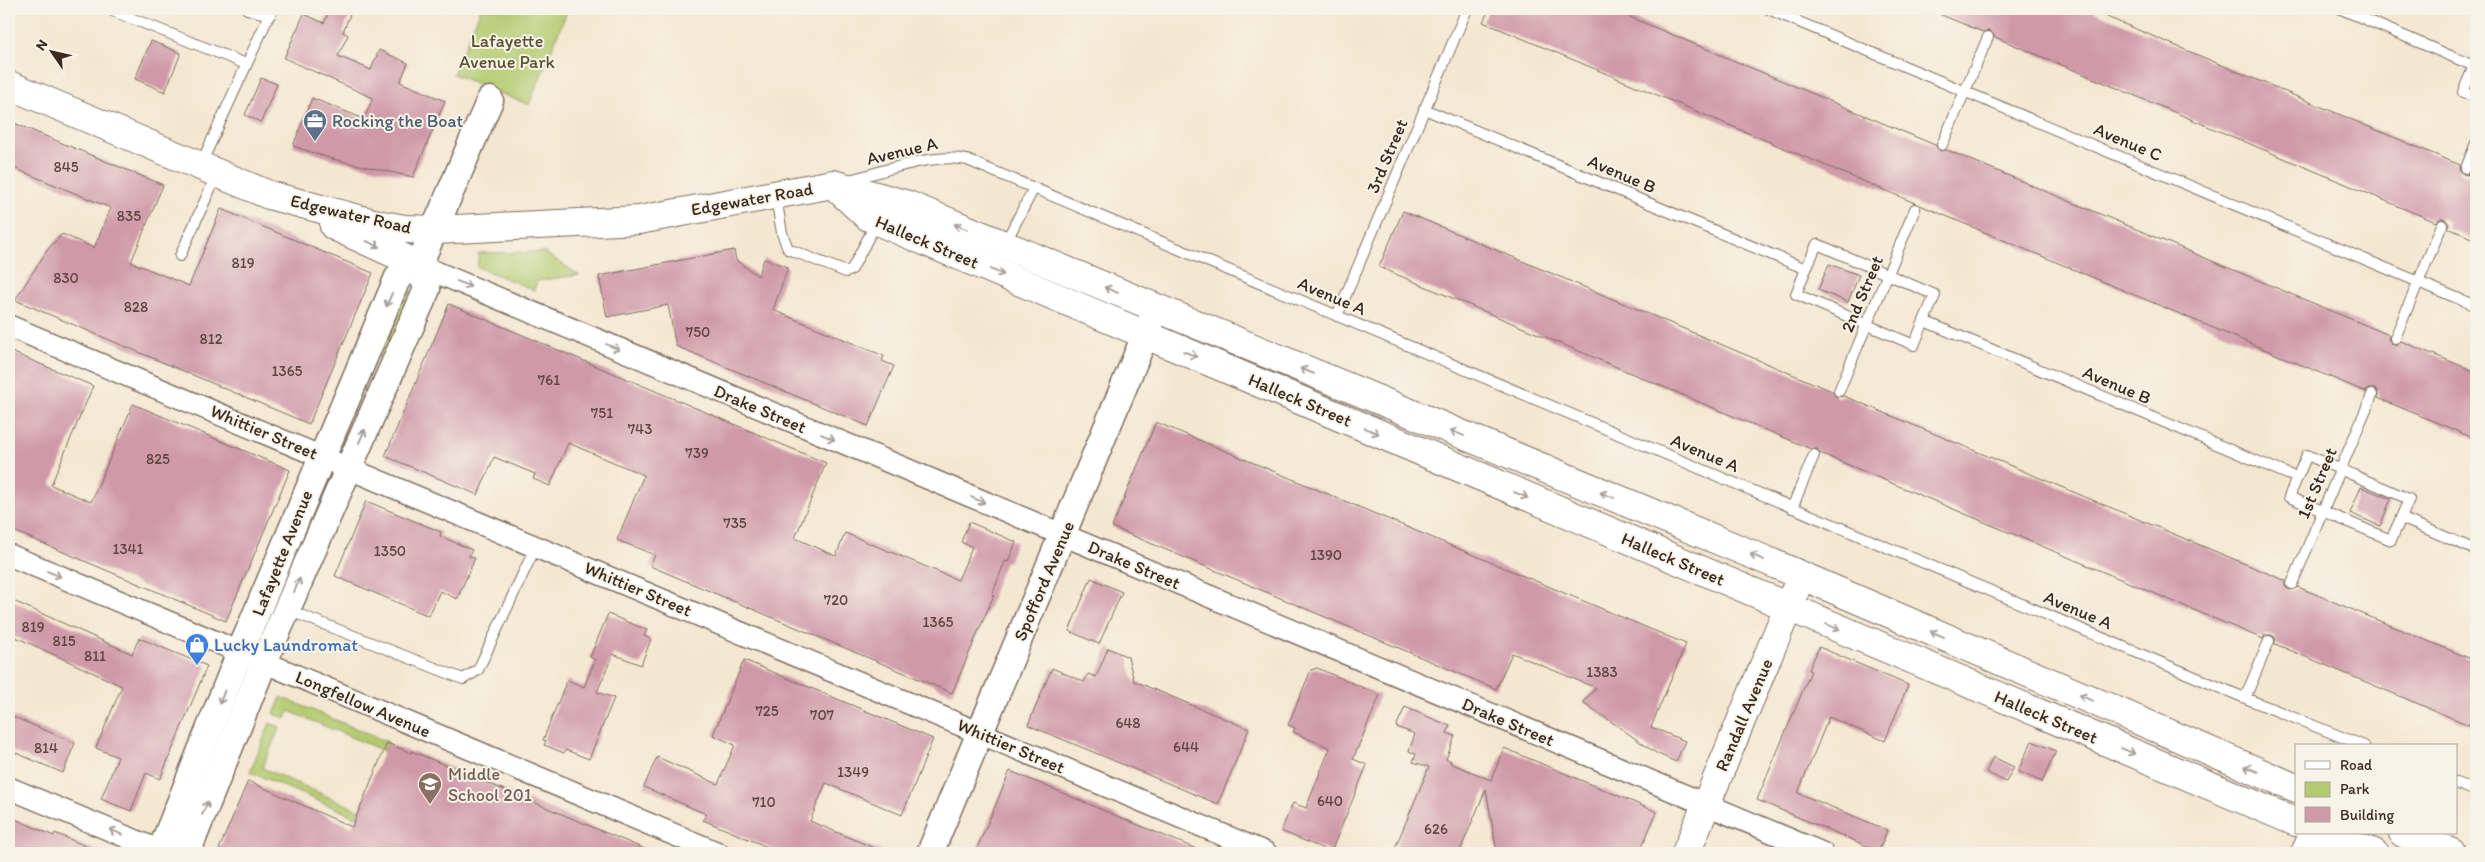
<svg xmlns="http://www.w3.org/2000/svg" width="2485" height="862" font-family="Itim,sans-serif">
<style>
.green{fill:#b3cb70;stroke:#777a47}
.building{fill:#cf99a8}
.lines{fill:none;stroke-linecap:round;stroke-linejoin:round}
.service-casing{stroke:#7c6c5d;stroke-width:12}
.minor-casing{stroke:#7c6c5d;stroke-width:24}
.tertiary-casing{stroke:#7c6c5d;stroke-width:29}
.secondary-casing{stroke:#7c6c5d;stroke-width:30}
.service{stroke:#fff;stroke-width:10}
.minor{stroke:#fff;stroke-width:21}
.tertiary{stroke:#fff;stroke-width:26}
.secondary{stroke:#fff;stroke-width:28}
.oneway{stroke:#a79f9a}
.labels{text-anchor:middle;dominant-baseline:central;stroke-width:4;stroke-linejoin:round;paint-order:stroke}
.number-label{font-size:15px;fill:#604640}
.park-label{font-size:18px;fill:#595232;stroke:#f7f3e8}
.service-label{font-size:18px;fill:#4e5e75;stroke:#f7f3e8;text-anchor:start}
.street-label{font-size:18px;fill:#3b2a1e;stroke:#f7f3e8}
.shop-label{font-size:18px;fill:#366cbe;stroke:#f7f3e8;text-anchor:start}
.education-label{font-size:18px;fill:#785e54;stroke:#f7f3e8;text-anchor:start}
</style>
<rect width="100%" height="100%" fill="#f7f3e8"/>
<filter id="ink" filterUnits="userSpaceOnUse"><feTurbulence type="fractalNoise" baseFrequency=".02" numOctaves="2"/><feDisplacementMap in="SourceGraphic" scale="10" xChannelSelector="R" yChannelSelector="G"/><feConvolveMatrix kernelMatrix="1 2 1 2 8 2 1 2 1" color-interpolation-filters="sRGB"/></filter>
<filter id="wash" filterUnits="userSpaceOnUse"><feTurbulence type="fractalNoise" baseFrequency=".0096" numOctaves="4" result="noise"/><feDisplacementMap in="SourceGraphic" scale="20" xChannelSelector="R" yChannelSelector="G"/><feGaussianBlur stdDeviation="1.12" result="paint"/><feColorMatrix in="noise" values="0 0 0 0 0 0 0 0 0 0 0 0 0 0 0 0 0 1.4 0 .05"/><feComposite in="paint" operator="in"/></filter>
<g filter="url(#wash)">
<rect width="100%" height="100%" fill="#f4e7d1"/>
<!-- green -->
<g class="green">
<polygon points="481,9 568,9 529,105 453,74"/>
<polygon points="544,252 579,275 537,281 534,290 477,267 479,253"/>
<polygon points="402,288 412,293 384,359 375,355"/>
<polygon points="281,697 388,742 384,751 289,711 286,718 274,714"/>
<polygon points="270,723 280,727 262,768 359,810 356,817 250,772"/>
</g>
<g id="blocks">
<!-- building -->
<g class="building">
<polygon points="330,9 352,9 343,32 348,35 338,56 371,70 379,50 408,63 400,82 445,101 413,177 332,159 293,146 312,98 364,119 373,98 284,58 304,14 324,23"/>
<polygon points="1489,9 1611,9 1935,145 1940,151 1947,150 2389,335 2388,339 2392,344 2396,345 2401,341 2476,372 2476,439 2378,398 2378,391 2374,389 2368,389 2366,392 1483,22"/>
<polygon points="1927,9 2088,9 2460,165 2459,169 2463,174 2467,175 2472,170 2476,172 2476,240 2448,228 2449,224 2445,219 2441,218 2436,222 1995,37 1990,31 1983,32"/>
<polygon points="151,41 181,53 165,92 135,79"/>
<polygon points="261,78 277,84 261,122 245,115"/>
<polygon points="9,121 163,185 131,262 189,286 221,209 373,273 309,424 15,300 48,249 62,234 94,248 111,208 9,166"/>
<polygon points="1403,211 1832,391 1836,397 1844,396 2286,581 2286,588 2290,590 2298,587 2476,661 2476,728 2275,644 2275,637 2271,635 2265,635 2263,639 1820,453 1817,449 1811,449 1379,267"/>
<polygon points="734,250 736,260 758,276 764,259 788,267 773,310 884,356 882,361 894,366 868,426 676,346 668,305 607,317 599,276"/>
<polygon points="1829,264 1859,275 1848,302 1818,290"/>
<polygon points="449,304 826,463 795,538 836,556 845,533 958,580 972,547 961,542 969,522 1016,542 1008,562 1005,561 992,595 994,595 952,693 650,566 655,555 617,540 644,475 568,443 550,486 533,479 535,474 494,457 478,495 385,456"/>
<polygon points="9,351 93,386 51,485 91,502 133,404 290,470 226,621 9,529"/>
<polygon points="1156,422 1686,644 1651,727 1685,741 1676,762 1656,753 1583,702 1596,688 1512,653 1496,689 1112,527"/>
<polygon points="2361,487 2391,499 2380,526 2350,513"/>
<polygon points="366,501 441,532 440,536 472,550 469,556 475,558 457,599 440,591 429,616 335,576"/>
<polygon points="1091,578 1122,592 1099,644 1069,631"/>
<polygon points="9,599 132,654 139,638 207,666 160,779 146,773 131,811 101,799 118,757 96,748 122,686 9,634"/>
<polygon points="608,614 647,630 644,636 651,639 641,665 613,654 597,692 614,698 589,759 566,750 564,753 544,745 546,741 543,740 567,680 584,687 595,660 590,657"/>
<polygon points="1819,647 1908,685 1885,741 1829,717 1798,793 1887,830 1879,851 1757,800 1811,671 1809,670"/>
<polygon points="1108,648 1128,657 1134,681 1249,729 1218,804 1028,725 1052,668 1084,682 1088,674 1096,677"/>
<polygon points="744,660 933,739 902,815 826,783 810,821 886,853 782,853 703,820 706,814 644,787 657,757 718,784 735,745 713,735"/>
<polygon points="1317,668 1380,695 1353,759 1367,765 1331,852 1281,831 1293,803 1306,808 1330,748 1293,732 1295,728 1288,725 1311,670"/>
<polygon points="1405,707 1450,726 1447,733 1455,736 1446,759 1451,761 1450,763 1484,777 1491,780 1504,748 1657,812 1639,853 1497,853 1486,789 1459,853 1393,853 1429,767 1413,762 1416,754 1409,751 1415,734 1396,727"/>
<polygon points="9,715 75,743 63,773 9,750"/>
<polygon points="2032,741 2056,751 2042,782 2018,771"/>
<polygon points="387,743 411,753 412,751 654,853 229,853 219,849 248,781 352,827"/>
<polygon points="1993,757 2014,767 2006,782 1986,772"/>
<polygon points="1010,771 1124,819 1206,853 975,853"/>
<polygon points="15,819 54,836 55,833 102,853 9,853 9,833"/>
</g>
</g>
</g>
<g filter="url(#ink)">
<use href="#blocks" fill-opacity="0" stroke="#7c6c5d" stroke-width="1"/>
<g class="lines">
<!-- service casing -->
<g class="service-casing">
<g id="service">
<polyline points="108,9 246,64"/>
<polyline points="247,9 270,15"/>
<polyline points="1768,9 2476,306"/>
<polyline points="2341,9 2474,66 2463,92 2476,97"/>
<polyline points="1424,109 1806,269 1796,294 1914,345 1924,321 2297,478 2289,497 2391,540 2401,518 2476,550"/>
<polyline points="1942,145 1988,37"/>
<polyline points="201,164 272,9"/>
<polyline points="2466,168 2476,143"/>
<path d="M849,180C883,172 933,152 967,160L2245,698L2364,746"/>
<polyline points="776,197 782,233 788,249 846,272 852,269 877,221"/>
<polyline points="1004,245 1034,188"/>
<polyline points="180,256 217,174"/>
<polyline points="1806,269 1817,244 1935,295 1924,321"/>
<polyline points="1337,316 1467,9"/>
<polyline points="2395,338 2442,225"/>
<polyline points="1839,391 1915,209"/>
<polyline points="2297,478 2307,455 2409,499 2401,518"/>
<polyline points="1792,508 1814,455"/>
<polyline points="2292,584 2372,395"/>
<polyline points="288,610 463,679 478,670 536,546"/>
<polyline points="2245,698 2269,641"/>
<polyline points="2456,783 2476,791"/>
</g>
</g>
<!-- minor casing -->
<g class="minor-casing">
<g id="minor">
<polyline points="419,265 1822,853"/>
<polyline points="9,326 1266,853"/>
<polyline points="9,555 718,853"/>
<polyline points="9,788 165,853"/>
</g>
</g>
<!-- tertiary casing -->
<g class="tertiary-casing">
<g id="tertiary">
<polyline points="160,853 240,652 398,277 419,265 490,100"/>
<polyline points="187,853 264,662 427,289 419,265"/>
<polyline points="930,853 1154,314"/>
</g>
</g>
<!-- secondary casing -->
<g class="secondary-casing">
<g id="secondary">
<polyline points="9,85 269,195 377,224 405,229 435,230 639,220 833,184 908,205 1763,559 2296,788"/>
<polyline points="836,187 867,216 877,221 2296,822"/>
<polyline points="334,226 419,265"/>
<polyline points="2323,833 2374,853"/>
<polyline points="2403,833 2452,853"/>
<polyline points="1686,853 1795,591"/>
<polyline points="2305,853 2314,833"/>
</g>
</g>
<!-- service -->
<use href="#service" class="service"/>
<!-- minor -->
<use href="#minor" class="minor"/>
<!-- tertiary -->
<use href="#tertiary" class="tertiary"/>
<!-- secondary -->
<use href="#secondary" class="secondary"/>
</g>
<!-- one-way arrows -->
<defs><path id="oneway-shaft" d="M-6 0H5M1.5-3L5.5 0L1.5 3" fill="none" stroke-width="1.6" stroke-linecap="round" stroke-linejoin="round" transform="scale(1.25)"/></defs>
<g class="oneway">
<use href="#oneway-shaft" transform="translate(961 227) rotate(-157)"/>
<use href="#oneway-shaft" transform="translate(373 244) rotate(24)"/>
<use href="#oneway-shaft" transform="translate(997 272) rotate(23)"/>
<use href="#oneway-shaft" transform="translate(464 284) rotate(23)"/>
<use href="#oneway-shaft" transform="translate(1111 290) rotate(-157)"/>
<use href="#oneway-shaft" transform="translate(389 300) rotate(113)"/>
<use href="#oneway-shaft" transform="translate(613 347) rotate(23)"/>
<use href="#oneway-shaft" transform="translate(1190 354) rotate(23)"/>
<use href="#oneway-shaft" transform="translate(1307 371) rotate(-158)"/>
<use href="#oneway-shaft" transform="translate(1372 431) rotate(23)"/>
<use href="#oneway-shaft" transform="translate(1457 433) rotate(-158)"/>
<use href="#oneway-shaft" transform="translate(362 436) rotate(-66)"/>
<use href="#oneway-shaft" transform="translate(828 437) rotate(23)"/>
<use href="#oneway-shaft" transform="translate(1521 495) rotate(23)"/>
<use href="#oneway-shaft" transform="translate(1607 495) rotate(-158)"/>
<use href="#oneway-shaft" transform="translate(978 500) rotate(23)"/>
<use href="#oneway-shaft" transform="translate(1757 557) rotate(-157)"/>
<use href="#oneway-shaft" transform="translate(54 574) rotate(23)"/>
<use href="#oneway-shaft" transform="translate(297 585) rotate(-67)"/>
<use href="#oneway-shaft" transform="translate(1833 627) rotate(23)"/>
<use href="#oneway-shaft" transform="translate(1937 634) rotate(-157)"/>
<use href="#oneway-shaft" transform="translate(222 697) rotate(112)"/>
<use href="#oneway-shaft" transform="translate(2086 698) rotate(-157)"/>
<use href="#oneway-shaft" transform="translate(2128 751) rotate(23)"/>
<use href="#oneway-shaft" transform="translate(2251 769) rotate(-157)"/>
<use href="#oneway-shaft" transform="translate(205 808) rotate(-68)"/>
<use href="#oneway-shaft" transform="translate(116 832) rotate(-157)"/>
</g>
</g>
<!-- icons -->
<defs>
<g id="office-pin" transform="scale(1.25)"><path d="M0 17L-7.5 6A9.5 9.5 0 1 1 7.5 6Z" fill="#5c6f8a" stroke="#f7f3e8"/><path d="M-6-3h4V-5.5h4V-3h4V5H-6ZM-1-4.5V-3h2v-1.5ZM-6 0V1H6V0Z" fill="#fff"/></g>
<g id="shop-pin" transform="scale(1.25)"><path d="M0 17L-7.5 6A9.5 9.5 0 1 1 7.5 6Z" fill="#3f7fe0" stroke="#f7f3e8"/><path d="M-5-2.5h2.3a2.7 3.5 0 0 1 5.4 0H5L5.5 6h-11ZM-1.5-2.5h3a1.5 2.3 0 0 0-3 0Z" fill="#fff"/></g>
<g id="school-pin" transform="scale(1.25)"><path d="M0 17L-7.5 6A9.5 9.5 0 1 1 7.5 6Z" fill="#8d6e63" stroke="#f7f3e8"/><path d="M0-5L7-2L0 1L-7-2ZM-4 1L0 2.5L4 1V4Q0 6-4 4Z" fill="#fff"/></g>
</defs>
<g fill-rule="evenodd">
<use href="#office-pin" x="315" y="121"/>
<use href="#shop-pin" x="197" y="645"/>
<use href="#school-pin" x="430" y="784"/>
</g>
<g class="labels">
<!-- number labels -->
<g class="number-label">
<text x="66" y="167">845</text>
<text x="129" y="216">835</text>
<text x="243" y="263">819</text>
<text x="66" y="278">830</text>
<text x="136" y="307">828</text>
<text x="698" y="332">750</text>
<text x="211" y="339">812</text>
<text x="287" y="371">1365</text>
<text x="549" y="380">761</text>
<text x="602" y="413">751</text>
<text x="640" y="429">743</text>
<text x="697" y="453">739</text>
<text x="158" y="459">825</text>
<text x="735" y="523">735</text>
<text x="128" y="549">1341</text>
<text x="390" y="551">1350</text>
<text x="1326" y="555">1390</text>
<text x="836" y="600">720</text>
<text x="938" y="622">1365</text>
<text x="33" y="627">819</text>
<text x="64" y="641">815</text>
<text x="95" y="656">811</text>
<text x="1602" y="672">1383</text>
<text x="767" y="711">725</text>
<text x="822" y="715">707</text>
<text x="1128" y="723">648</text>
<text x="1186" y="747">644</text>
<text x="46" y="748">814</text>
<text x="853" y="772">1349</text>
<text x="1330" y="801">640</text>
<text x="764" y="802">710</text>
<text x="1436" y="829">626</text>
</g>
<!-- park labels -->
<g class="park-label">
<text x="507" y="41">Lafayette<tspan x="507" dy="21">Avenue Park</tspan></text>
</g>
<!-- service labels -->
<g class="service-label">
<text x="332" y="121">Rocking the Boat</text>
</g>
<!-- street labels -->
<g class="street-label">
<text transform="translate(2128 142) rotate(23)">Avenue C</text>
<text transform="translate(902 151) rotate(-13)">Avenue A</text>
<text transform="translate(1387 156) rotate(-67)">3rd Street</text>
<text transform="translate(1622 174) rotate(23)">Avenue B</text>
<text transform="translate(752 199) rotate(-10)">Edgewater Road</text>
<text transform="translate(351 214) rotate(13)">Edgewater Road</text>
<text transform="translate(927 242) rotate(23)">Halleck Street</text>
<text transform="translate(1862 294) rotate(-67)">2nd Street</text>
<text transform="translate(1332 296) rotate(23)">Avenue A</text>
<text transform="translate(2117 385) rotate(23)">Avenue B</text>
<text transform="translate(1300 400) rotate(23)">Halleck Street</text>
<text transform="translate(760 409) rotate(23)">Drake Street</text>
<text transform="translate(264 432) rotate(23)">Whittier Street</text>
<text transform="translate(1705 453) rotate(23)">Avenue A</text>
<text transform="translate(2317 483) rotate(-67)">1st Street</text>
<text transform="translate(282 553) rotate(-68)">Lafayette Avenue</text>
<text transform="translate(1673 559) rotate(23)">Halleck Street</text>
<text transform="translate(1134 565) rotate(23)">Drake Street</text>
<text transform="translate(1044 581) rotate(-67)">Spofford Avenue</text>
<text transform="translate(638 589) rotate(23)">Whittier Street</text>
<text transform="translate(2078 610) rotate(23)">Avenue A</text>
<text transform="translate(363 704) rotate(23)">Longfellow Avenue</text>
<text transform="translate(1744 715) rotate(-67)">Randall Avenue</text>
<text transform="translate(2046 717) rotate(23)">Halleck Street</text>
<text transform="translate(1508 722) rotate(23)">Drake Street</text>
<text transform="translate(1011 746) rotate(23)">Whittier Street</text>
</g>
<!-- shop labels -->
<g class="shop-label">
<text x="214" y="645">Lucky Laundromat</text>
</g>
<!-- education labels -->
<g class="education-label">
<text x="448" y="774">Middle<tspan x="448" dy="21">School 201</tspan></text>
</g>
</g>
<!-- margin -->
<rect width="2485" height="862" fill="none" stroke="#f7f3e8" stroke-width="30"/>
<!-- legend -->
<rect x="2295" y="744" width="162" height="90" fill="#f7f3e8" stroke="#aca397"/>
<rect x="2305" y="761" width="25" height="8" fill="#ffffff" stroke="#aca397"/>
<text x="2340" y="770" font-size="15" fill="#3b2a1e">Road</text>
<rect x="2305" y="782" width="25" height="15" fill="#b3cb70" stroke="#aca397"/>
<text x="2340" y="794" font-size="15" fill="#3b2a1e">Park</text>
<rect x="2305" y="807" width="25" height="15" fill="#cf99a8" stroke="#aca397"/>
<text x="2340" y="820" font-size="15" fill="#3b2a1e">Building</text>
<!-- north arrow -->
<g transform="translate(52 52) rotate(304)" stroke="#f7f3e8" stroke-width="4" paint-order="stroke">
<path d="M0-4L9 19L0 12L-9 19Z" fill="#3b2a1e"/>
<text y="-8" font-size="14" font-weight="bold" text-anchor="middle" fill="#3b2a1e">N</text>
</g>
</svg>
